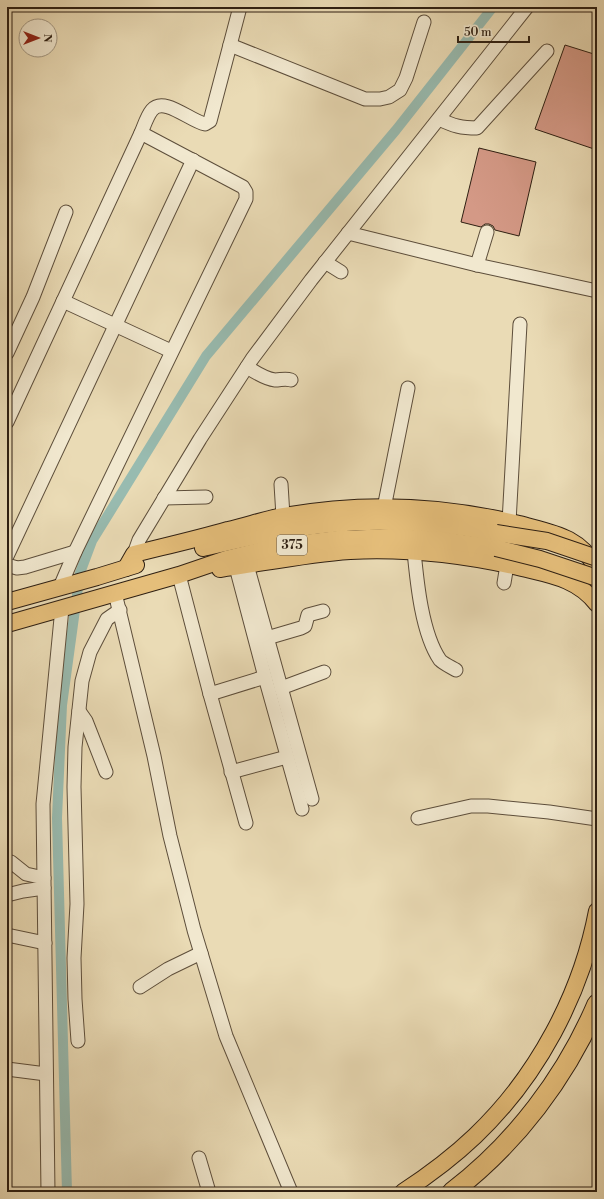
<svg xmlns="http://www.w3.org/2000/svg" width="604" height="1199" font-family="'Libre Bodoni',serif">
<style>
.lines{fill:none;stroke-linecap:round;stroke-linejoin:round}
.canal{stroke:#98bbb0;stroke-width:10}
.building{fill:#d49986;stroke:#2e1f12}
.minor-casing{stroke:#5d4e3b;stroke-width:15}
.major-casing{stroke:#2e1f12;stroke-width:18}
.highway-casing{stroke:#2e1f12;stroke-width:21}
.minor{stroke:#f1e8cf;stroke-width:13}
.major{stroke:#e5be7a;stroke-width:16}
.highway{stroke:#e5be7a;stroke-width:19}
.major-bridge-casing{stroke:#2e1f12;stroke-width:18;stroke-linecap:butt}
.major-bridge{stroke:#e5be7a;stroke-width:16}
.labels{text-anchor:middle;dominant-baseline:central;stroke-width:3;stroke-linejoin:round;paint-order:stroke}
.shield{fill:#f1e8cf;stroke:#685b4b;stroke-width:1}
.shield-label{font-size:12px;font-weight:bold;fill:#2e1f12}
</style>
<rect width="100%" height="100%" fill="#eadbb5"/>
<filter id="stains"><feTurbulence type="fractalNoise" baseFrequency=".005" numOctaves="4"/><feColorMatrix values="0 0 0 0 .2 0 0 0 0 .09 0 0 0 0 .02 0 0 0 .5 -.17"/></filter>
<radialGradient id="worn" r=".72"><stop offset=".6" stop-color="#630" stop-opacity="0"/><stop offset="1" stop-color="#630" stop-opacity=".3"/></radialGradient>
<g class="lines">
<!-- canal -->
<polyline class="canal" points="67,1192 57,818 62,705 80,573 92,541 206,356 396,130 493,7"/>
</g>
<!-- building -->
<g class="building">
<polygon points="565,45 597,55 597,150 535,129"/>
<polygon points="479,148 536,162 519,236 495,230 493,226 489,224 485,224 481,227 461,222"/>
</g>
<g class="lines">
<!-- minor casing -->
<g class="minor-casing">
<g id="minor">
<polyline points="230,45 365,99 380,99 389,97 400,90 406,78 424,22"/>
<path d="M439,119C454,126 461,128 477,128L547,51"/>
<path d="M141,133C144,126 147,116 152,110C164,96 190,121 205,124L210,121L240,7"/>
<polyline points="348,233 477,265 597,291"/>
<polyline points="325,262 341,272"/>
<polyline points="477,265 487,232"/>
<polyline points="63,301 171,351"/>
<polyline points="7,353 33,297 66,212"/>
<path d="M247,367C255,372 265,379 275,380C281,380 285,378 291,380"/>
<polyline points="7,422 141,133 243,187 246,192 246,199 75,552 60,587"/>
<polyline points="281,484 283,516"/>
<polyline points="164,498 206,497"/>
<polyline points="384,508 408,388"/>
<polyline points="509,522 520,324"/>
<path d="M414,551C417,583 422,634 440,660C444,664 451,667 456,670"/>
<polyline points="134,554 139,540 200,439 252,359 311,280 527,7"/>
<polyline points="7,556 193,160"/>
<polyline points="7,565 17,568 25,567 75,552"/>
<polyline points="247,565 312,799"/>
<polyline points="236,567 265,677 302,809"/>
<polyline points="179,575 210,694 246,823"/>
<polyline points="504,583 507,565"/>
<polyline points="115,593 154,756 170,836 194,930 226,1036 291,1192"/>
<polyline points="267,638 301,628 305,626 308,615 323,611"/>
<polyline points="281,688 324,672"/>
<polyline points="210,694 265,677"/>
<polyline points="79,711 86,721 106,772"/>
<polyline points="231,772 287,757"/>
<polyline points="418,818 471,806 488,806 549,812 597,819"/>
<polyline points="11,862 26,874 44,878"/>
<polyline points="7,895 23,891 44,888"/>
<polyline points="7,935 45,943"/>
<polyline points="140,987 168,969 201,953"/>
<polyline points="78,1041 75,999 74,958 77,904 74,787 75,747 82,681 90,652 107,619 120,610"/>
<polyline points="7,1069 46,1074"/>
<polyline points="199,1158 209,1192"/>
<polyline points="48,1192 43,804 62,608"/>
</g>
</g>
<!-- major casing -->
<g class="major-casing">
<g id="major">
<path d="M203,548C246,538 288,528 332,524C387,519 442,523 496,533"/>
<path d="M126,568L134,554C166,546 197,539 228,530C247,526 265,519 284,516C362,502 442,505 519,524C552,533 580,536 597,569"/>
<path d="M220,569C263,563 306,554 350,551C408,548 466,555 522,568C551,575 578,579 597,604"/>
<polyline points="7,602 97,577 136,565"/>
<polyline points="7,624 179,575 226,559 280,546 338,539 396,537 441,540 496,548"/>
<path d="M403,1192C429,1175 453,1157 475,1136C537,1077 581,995 597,911"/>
</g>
</g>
<!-- highway casing -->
<g class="highway-casing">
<path id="highway" d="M452,1192C515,1144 566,1077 597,1004"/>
</g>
<!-- minor -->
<use href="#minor" class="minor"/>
<!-- major -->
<use href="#major" class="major"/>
<!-- highway -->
<use href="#highway" class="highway"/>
<!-- major-bridge casing -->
<g class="major-bridge-casing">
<g id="major-bridge">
<polyline points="496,533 547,541 597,558"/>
<polyline points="496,548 540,559 597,578"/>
</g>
</g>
<!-- major-bridge -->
<use href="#major-bridge" class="major-bridge"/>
</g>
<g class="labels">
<!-- shield labels -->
<rect class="shield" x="277" y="535" width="30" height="20" rx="3"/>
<g class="shield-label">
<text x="292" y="545">375</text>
</g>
</g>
<!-- margin -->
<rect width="604" height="1199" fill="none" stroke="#eadbb5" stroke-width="24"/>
<rect x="8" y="8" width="588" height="1183" fill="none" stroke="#2e1f12" stroke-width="2"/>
<rect x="12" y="12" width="580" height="1175" fill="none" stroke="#2e1f12"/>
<!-- north arrow -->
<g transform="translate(38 38) rotate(90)"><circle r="19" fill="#f1e8cf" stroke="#a39883"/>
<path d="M0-3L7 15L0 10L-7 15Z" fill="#8f2418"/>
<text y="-6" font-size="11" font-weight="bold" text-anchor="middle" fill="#2e1f12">N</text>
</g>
<!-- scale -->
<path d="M458 36v6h71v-6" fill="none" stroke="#2e1f12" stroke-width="2"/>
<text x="464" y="36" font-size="12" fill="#2e1f12" stroke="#f1e8cf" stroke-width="3" paint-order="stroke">50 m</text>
<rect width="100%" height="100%" filter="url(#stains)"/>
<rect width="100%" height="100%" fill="url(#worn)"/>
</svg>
